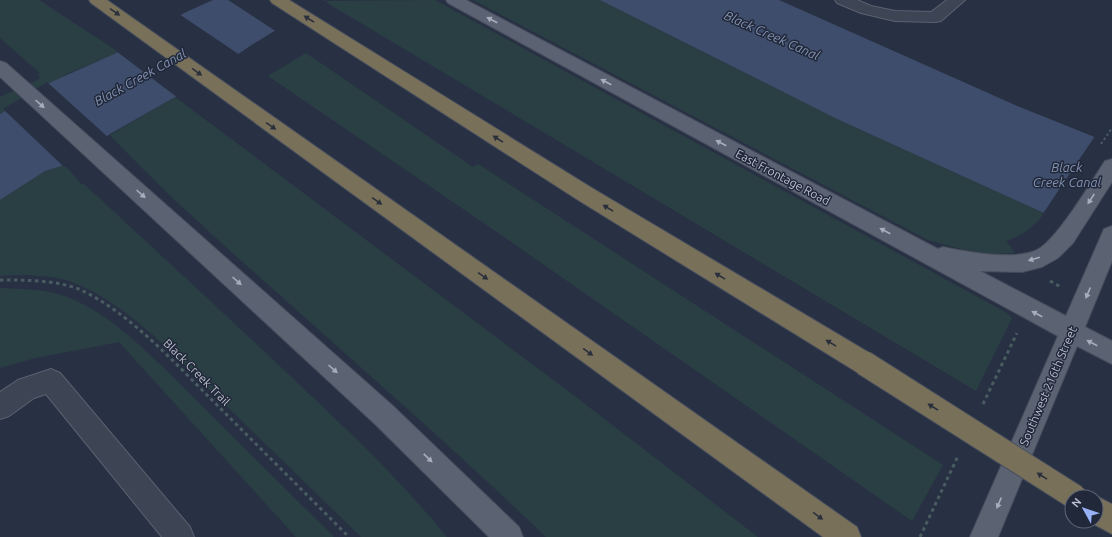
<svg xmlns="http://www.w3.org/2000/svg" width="1112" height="537" font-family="Ubuntu,sans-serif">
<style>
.green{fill:#2a3f44}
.water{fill:#3f4d6c}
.pier{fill:#283143}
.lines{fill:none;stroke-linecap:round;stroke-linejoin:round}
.minor-casing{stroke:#5b6170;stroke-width:2}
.major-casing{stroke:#464c5c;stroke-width:2}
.highway-casing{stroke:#474e5e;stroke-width:2}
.path-far1{stroke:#495c61;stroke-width:2;stroke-dasharray:2.5 2.5;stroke-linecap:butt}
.path{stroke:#495c61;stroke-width:3;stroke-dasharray:3.5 3.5;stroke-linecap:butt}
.minor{fill:#3d4453;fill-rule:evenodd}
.major{fill:#5b6373;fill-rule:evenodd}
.highway{fill:#79705a;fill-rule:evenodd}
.highway-bridge-casing{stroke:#474e5e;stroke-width:26;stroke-linecap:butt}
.highway-bridge{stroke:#79705a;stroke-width:24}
.oneway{fill:#2a2f3c}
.oneway2{fill:#a7adbb}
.labels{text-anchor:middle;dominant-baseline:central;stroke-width:3;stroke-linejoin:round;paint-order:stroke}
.street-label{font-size:12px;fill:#babfcd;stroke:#212839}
.water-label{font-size:13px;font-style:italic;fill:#8292b2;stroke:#212839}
</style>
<rect width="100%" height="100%" fill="#283143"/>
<!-- green -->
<g class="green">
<polygon points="0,0 39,0 117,51 114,54 67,74 0,114 0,97 41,78 37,74 40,73 0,38"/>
<polygon points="435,0 1007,313 1012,318 976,391 324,1"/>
<path d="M473,0H600L837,119L1044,213C1034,228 1022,235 1006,241L1015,253C981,256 960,249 928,240Z"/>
<polygon points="306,53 473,167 478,164 943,465 912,521 491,228 268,76"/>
<path d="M175,97L576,397L758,537H546C466,460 383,387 300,313C235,255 169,198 110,135Z"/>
<path d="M65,165L82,185L84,184C151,246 218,308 284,370C340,423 398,477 447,537H361C315,492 269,447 222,402C179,360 129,304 72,282C53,275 21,274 0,276V200L45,171Z"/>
<path d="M0,288C19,289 40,289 58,294C100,306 139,344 170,374L334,537H296L119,342L35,358L0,368Z"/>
</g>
<!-- water -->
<g class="water">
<polygon points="213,0 325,0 253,44 175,97 110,134 65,165 45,171 0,200 0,114 49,83 114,54 184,13"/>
<polygon points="600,0 779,0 1015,105 1112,144 1044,213 837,119"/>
</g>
<!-- pier -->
<g class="pier">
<polygon points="228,0 323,0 326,2 277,32"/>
<polygon points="179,14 240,55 178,98 116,51"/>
<polygon points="47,82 109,138 64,167 3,109"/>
<polygon points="1095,136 1112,142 1112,245 1042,215"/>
</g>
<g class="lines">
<!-- minor casing -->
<g class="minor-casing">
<g id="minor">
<polygon points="835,0 857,0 871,6 895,11 931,12 947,0 965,0 941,21 935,22 895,21 861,13 837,3"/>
<polygon points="51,369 60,373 190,527 194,537 162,537 46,394 34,398 9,416 0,419 0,392 18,380"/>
</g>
</g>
<!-- major casing -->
<g class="major-casing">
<g id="major">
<path d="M446,0H466L938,249L943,247C967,252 1014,261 1037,250C1057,240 1091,182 1105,161L1112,159V182L1073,243L1058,258L1042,267L1022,272L980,271L1066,316L1104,229L1112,226V261L1085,327L1112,341V364L1077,346L998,537H970L1058,336L448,3Z"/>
<polygon points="0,61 6,63 393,406 519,527 523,537 489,537 375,424 0,77"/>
</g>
</g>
<!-- highway casing -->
<g class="highway-casing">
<g id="highway">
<polygon points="89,0 107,0 857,527 861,537 823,537 91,3"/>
<polygon points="270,0 289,0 592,188 873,355 876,363 873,371 864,374 855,371 578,200 272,3"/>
<polygon points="1096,496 1112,504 1112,534 1088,521 1096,521 1096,497 1094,497"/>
</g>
</g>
<!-- path-far1 -->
<polyline class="path-far1" points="1101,144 1112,128"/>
<!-- path -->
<g class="path">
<path d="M0,280C24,280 58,280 81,290C128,312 173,361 210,398C256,444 303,491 349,537"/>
<polyline points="1050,281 1061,287"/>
<polyline points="983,404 1017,333"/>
<polyline points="920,537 958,456"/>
</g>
<!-- minor -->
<use href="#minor" class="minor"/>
<!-- major -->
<use href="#major" class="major"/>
<!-- highway -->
<use href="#highway" class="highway"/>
<!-- highway-bridge casing -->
<g class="highway-bridge-casing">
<polyline id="highway-bridge" points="864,363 1075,497"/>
</g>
<!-- highway-bridge -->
<use href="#highway-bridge" class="highway-bridge"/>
</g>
<!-- one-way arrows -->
<defs><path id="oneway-solid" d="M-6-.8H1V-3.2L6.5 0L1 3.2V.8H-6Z"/></defs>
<g class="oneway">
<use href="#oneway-solid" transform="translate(115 12) rotate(35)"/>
<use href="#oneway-solid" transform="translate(309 19) rotate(-148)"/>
<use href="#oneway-solid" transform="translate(197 72) rotate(36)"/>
<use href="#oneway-solid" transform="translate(271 126) rotate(35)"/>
<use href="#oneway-solid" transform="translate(498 139) rotate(-148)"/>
<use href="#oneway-solid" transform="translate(377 201) rotate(35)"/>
<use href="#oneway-solid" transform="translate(608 208) rotate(-149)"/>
<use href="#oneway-solid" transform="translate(483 276) rotate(35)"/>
<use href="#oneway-solid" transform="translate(720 276) rotate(-149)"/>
<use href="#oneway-solid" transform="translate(831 343) rotate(-149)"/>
<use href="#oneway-solid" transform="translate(588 352) rotate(36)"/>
<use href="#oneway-solid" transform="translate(933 407) rotate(-148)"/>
<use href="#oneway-solid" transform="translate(1042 476) rotate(-148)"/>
<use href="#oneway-solid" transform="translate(818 516) rotate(36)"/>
</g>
<g class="oneway2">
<use href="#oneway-solid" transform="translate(492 20) rotate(-152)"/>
<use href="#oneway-solid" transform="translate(606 82) rotate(-152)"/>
<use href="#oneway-solid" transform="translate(40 104) rotate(42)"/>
<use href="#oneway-solid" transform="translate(721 143) rotate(-152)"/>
<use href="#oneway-solid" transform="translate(141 194) rotate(42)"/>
<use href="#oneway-solid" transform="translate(1091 199) rotate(123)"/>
<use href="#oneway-solid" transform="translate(885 231) rotate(-152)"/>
<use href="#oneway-solid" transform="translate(1034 259) rotate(164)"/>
<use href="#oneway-solid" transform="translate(237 281) rotate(42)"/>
<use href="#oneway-solid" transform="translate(1088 293) rotate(113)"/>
<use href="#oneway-solid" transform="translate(1037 314) rotate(-152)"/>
<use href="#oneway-solid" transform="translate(1092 343) rotate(-152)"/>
<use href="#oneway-solid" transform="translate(333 369) rotate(42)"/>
<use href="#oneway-solid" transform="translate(428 458) rotate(44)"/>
<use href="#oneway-solid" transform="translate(999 503) rotate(113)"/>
</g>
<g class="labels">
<!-- street labels -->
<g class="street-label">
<text transform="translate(783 177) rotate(28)">East Frontage Road</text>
<text transform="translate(197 372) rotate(45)">Black Creek Trail</text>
<text transform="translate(1048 386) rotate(-67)">Southwest 216th Street</text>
</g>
<!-- water labels -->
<g class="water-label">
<text transform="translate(772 35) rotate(24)">Black Creek Canal</text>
<text transform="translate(140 77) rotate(-29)">Black Creek Canal</text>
<text x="1067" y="167">Black<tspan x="1067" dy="15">Creek Canal</tspan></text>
</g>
</g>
<!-- north arrow -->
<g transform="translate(1084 509) rotate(310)"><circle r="19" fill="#212839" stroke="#5e6474"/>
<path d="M0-3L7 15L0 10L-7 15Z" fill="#96b1f6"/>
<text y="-6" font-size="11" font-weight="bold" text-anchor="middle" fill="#babfcd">N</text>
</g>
</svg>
